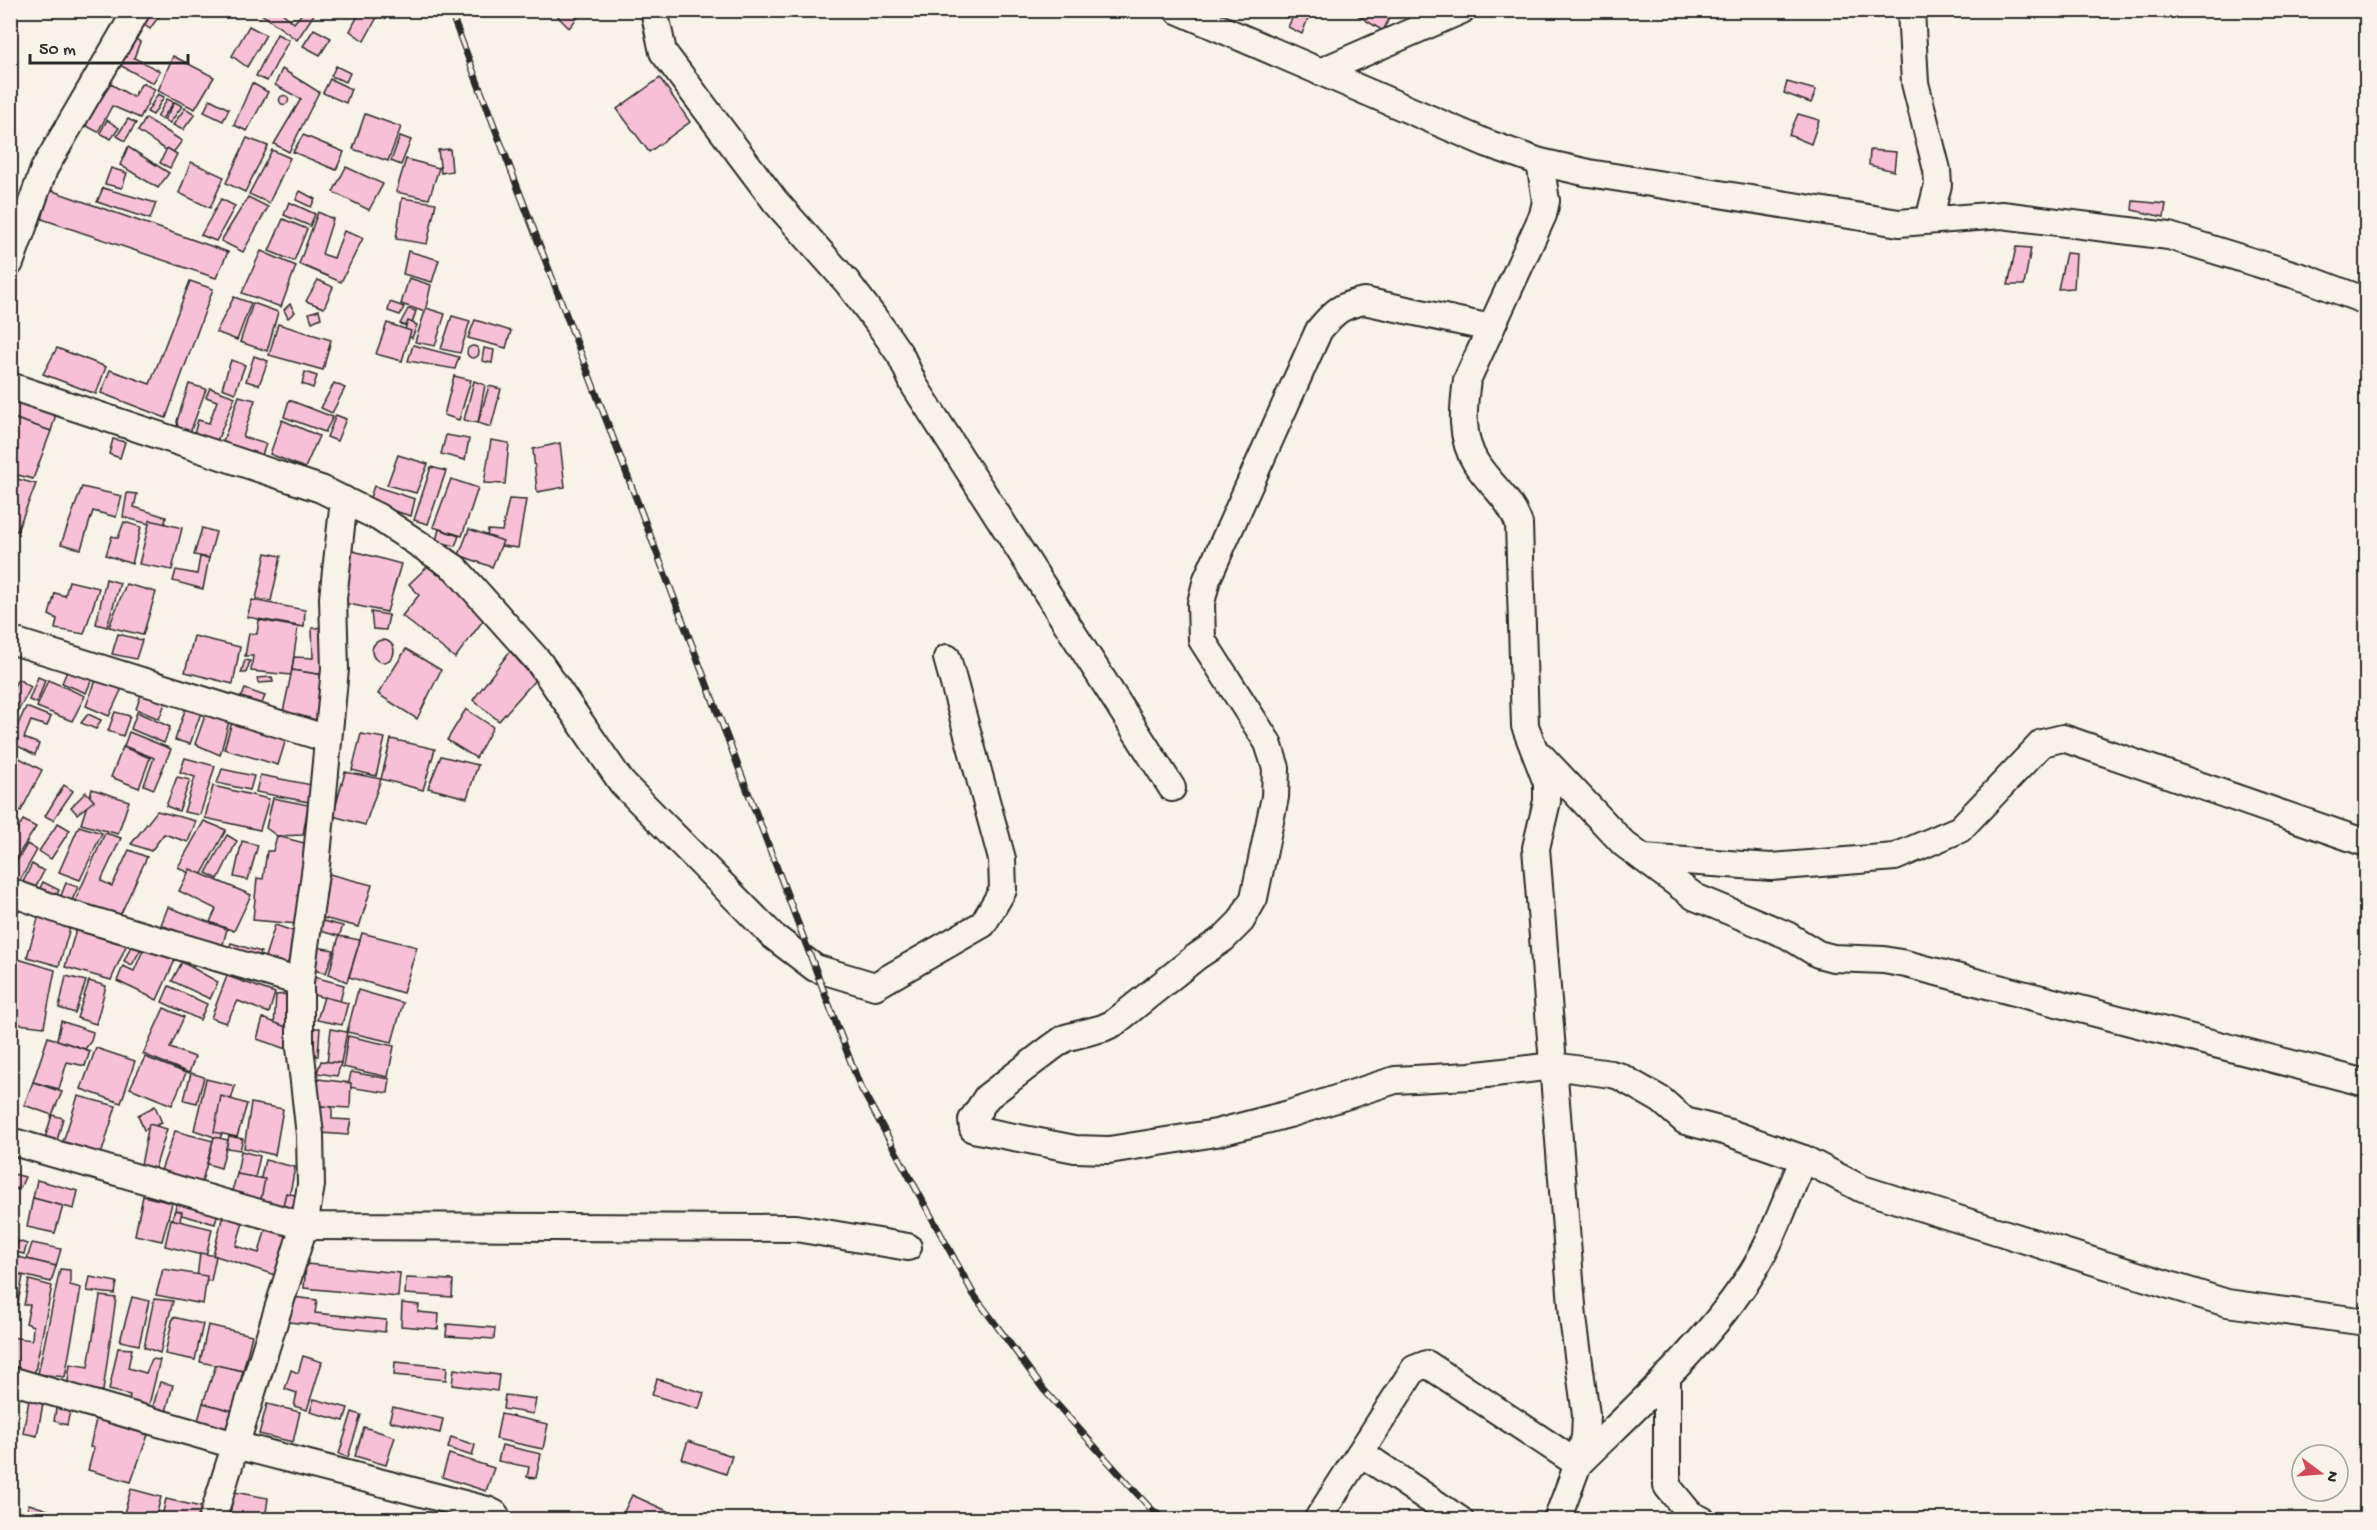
<svg xmlns="http://www.w3.org/2000/svg" width="2377" height="1530" font-family="'Gochi Hand',sans-serif">
<style>
.building{fill:#f7c0d6;stroke:#2b2b2b;stroke-width:1.5}
.lines{fill:none;stroke-linecap:round;stroke-linejoin:round}
.street-casing{stroke:#2b2b2b;stroke-width:30}
.street{stroke:#f7f3e8;stroke-width:26}
.rail-casing{stroke:#2b2b2b;stroke-width:7}
.rail{stroke:#f7f3e8;stroke-width:4.5;stroke-dasharray:14;stroke-linecap:butt}
</style>
<rect width="100%" height="100%" fill="#f7f3e8"/>
<filter id="ink" filterUnits="userSpaceOnUse"><feTurbulence type="fractalNoise" baseFrequency=".0167" numOctaves="2"/><feDisplacementMap in="SourceGraphic" scale="12" xChannelSelector="R" yChannelSelector="G"/><feConvolveMatrix kernelMatrix="1 2 1 2 8 2 1 2 1" color-interpolation-filters="sRGB"/></filter>
<g filter="url(#ink)">
<!-- building -->
<g class="building">
<polygon points="148,10 163,10 150,29 140,22"/>
<polygon points="261,10 279,10 294,23 305,10 317,10 297,40 260,13"/>
<polygon points="361,10 381,10 364,41 350,31"/>
<polygon points="563,10 584,10 569,28 558,17"/>
<polygon points="1296,10 1311,10 1302,34 1288,27"/>
<polygon points="1349,10 1393,10 1383,31"/>
<polygon points="249,26 266,35 247,67 232,56"/>
<polygon points="314,29 331,38 320,55 303,46"/>
<polygon points="129,34 140,42 134,58 160,71 153,83 114,62"/>
<polygon points="277,34 289,40 267,81 256,76"/>
<polygon points="173,56 214,77 195,109 158,91"/>
<polygon points="336,66 350,73 346,82 331,76"/>
<polygon points="282,69 319,92 289,152 274,144 301,99 275,85"/>
<polygon points="660,78 690,122 649,152 617,109"/>
<polygon points="330,79 351,89 346,103 323,93"/>
<polygon points="104,80 133,97 142,83 155,89 140,118 112,106 98,132 79,122"/>
<polygon points="1787,82 1816,90 1811,103 1784,93"/>
<polygon points="252,83 268,92 247,131 234,125"/>
<polygon points="158,94 164,97 153,115 147,112"/>
<circle cx="284" cy="100" r="4.5"/>
<polygon points="167,99 174,102 162,119 157,117"/>
<polygon points="210,99 229,109 223,121 204,112"/>
<polygon points="175,102 182,106 170,123 164,120"/>
<polygon points="185,108 195,114 183,130 173,125"/>
<polygon points="365,114 401,127 388,161 353,149"/>
<polygon points="1798,114 1819,120 1811,144 1789,135"/>
<polygon points="146,118 182,141 172,154 138,131"/>
<polygon points="128,119 136,123 125,141 117,136"/>
<polygon points="107,120 119,128 111,139 100,133"/>
<polygon points="303,135 344,152 336,170 293,152"/>
<polygon points="400,136 411,140 401,165 391,161"/>
<polygon points="247,138 268,146 245,192 226,183"/>
<polygon points="128,147 169,173 158,188 120,165"/>
<polygon points="167,148 177,154 170,168 160,163"/>
<polygon points="450,149 452,171 441,173 438,150"/>
<polygon points="272,150 290,158 269,203 249,194"/>
<polygon points="1870,150 1896,152 1894,171 1869,165"/>
<polygon points="406,159 439,168 429,199 396,192"/>
<polygon points="191,162 224,177 210,208 179,193"/>
<polygon points="346,167 383,184 369,210 333,192"/>
<polygon points="111,168 127,173 122,188 105,184"/>
<polygon points="103,188 156,203 150,219 97,202"/>
<polygon points="50,190 228,252 216,278 42,219"/>
<polygon points="300,191 315,199 311,207 296,200"/>
<polygon points="248,197 268,207 243,252 221,241"/>
<polygon points="402,198 436,203 427,244 396,239"/>
<polygon points="221,199 235,206 216,241 201,235"/>
<polygon points="2133,201 2166,204 2164,217 2132,210"/>
<polygon points="289,202 315,214 310,226 284,215"/>
<polygon points="318,212 333,219 322,254 334,258 344,231 363,238 341,282 299,264"/>
<polygon points="283,219 307,229 294,261 269,251"/>
<polygon points="2016,247 2031,248 2024,285 2008,285"/>
<polygon points="261,251 296,266 281,307 242,293"/>
<polygon points="408,251 439,260 432,282 403,274"/>
<polygon points="2066,253 2076,254 2074,288 2058,289"/>
<polygon points="409,278 431,285 425,312 401,304"/>
<polygon points="318,280 333,287 324,308 306,301"/>
<polygon points="190,281 213,289 166,418 101,393 110,370 150,384"/>
<polygon points="234,297 251,303 237,340 216,332"/>
<polygon points="390,302 404,307 400,315 388,311"/>
<polygon points="253,303 278,312 267,351 240,342"/>
<polygon points="290,304 295,312 288,318 284,310"/>
<polygon points="426,308 445,314 435,346 415,342"/>
<polygon points="408,309 416,311 411,327 400,324"/>
<polygon points="319,310 321,318 312,322 309,313"/>
<polygon points="452,316 470,321 460,353 441,349"/>
<polygon points="475,320 511,331 506,348 468,338"/>
<polygon points="408,321 417,325 412,338 403,334"/>
<polygon points="387,323 411,331 402,361 376,354"/>
<polygon points="278,324 331,340 323,370 269,355"/>
<polygon points="413,345 459,357 455,369 408,361"/>
<circle cx="473" cy="352" r="6"/>
<polygon points="57,348 106,367 96,394 43,374"/>
<polygon points="484,348 494,350 492,363 482,361"/>
<polygon points="254,356 268,361 259,385 246,381"/>
<polygon points="231,360 245,365 235,393 222,388"/>
<polygon points="305,372 317,376 313,388 302,384"/>
<polygon points="454,376 471,380 459,420 444,415"/>
<polygon points="474,381 485,385 478,423 464,420"/>
<polygon points="334,383 345,388 332,413 321,408"/>
<polygon points="189,384 206,389 190,433 178,429 177,421"/>
<polygon points="489,386 501,389 491,427 478,423"/>
<polygon points="210,388 235,397 217,441 194,434 198,420 209,423 217,401 206,397"/>
<polygon points="239,396 255,400 243,437 266,444 262,455 223,442"/>
<polygon points="13,398 56,414 51,431 10,417"/>
<polygon points="289,400 333,417 325,432 284,417"/>
<polygon points="336,415 346,419 337,441 327,437"/>
<polygon points="10,417 51,431 33,479 10,473"/>
<polygon points="282,420 319,436 305,468 270,454"/>
<polygon points="446,435 469,439 465,460 441,454"/>
<polygon points="113,439 125,442 120,458 109,454"/>
<polygon points="491,440 509,443 505,484 484,483"/>
<polygon points="560,443 565,487 537,492 533,449"/>
<polygon points="398,455 428,464 416,493 387,485"/>
<polygon points="431,467 446,471 428,524 414,520"/>
<polygon points="10,477 36,484 17,531 10,529"/>
<polygon points="451,479 478,488 462,536 433,527"/>
<polygon points="374,486 415,499 411,516 368,503"/>
<polygon points="82,487 122,496 116,517 93,511 81,549 61,544"/>
<polygon points="127,493 137,494 134,507 166,517 164,528 123,517"/>
<polygon points="509,499 526,500 518,548 486,544 488,530 502,531"/>
<polygon points="150,520 182,528 172,570 139,564"/>
<polygon points="124,522 141,527 132,564 106,555 112,536 118,538"/>
<polygon points="202,528 216,532 209,558 194,555"/>
<polygon points="439,529 459,536 455,546 436,541"/>
<polygon points="469,529 503,541 492,567 459,555"/>
<polygon points="353,551 401,564 387,612 339,602"/>
<polygon points="266,553 281,556 271,601 256,599"/>
<polygon points="200,557 209,558 203,589 173,581 176,570 197,574"/>
<polygon points="428,566 438,575 443,570 488,614 455,658 402,616 419,595 409,584"/>
<polygon points="106,579 120,583 107,627 96,624"/>
<polygon points="69,581 99,588 84,634 55,629 57,619 49,615 55,593 65,596"/>
<polygon points="126,584 156,592 143,635 109,627"/>
<polygon points="252,600 305,610 304,627 247,617"/>
<polygon points="371,612 389,615 386,630 373,629"/>
<polygon points="259,620 298,627 291,675 251,671 253,656 245,656 249,633 257,634"/>
<polygon points="328,627 325,675 292,670 294,657 313,658 312,628"/>
<polygon points="118,634 142,640 136,659 112,654"/>
<polygon points="194,636 240,647 233,684 185,672"/>
<circle cx="383" cy="651" r="11"/>
<polygon points="406,649 441,670 417,719 378,694"/>
<polygon points="510,651 535,680 499,721 473,700"/>
<polygon points="245,660 250,661 246,673 241,673"/>
<polygon points="71,662 95,672 86,693 62,683"/>
<polygon points="292,670 329,676 321,721 283,712"/>
<polygon points="98,675 124,684 109,716 86,706"/>
<polygon points="38,677 45,680 37,703 29,700"/>
<polygon points="272,677 273,682 258,683 257,678"/>
<polygon points="18,679 31,687 10,726 10,693"/>
<polygon points="48,680 85,696 72,721 37,707"/>
<polygon points="144,686 168,696 159,719 136,709"/>
<polygon points="245,689 265,696 260,708 240,701"/>
<polygon points="188,701 203,707 190,744 175,740"/>
<polygon points="26,707 51,717 47,726 31,721 24,738 39,744 35,755 10,742"/>
<polygon points="466,709 493,727 476,758 447,740"/>
<polygon points="207,710 230,718 220,755 195,744"/>
<polygon points="115,712 130,716 123,736 108,731"/>
<polygon points="137,712 170,727 164,743 131,729"/>
<polygon points="88,714 101,720 96,729 81,723"/>
<polygon points="232,722 286,739 278,765 224,749"/>
<polygon points="129,732 171,749 154,789 144,785 154,758 124,746"/>
<polygon points="361,734 385,738 376,776 352,770"/>
<polygon points="391,739 435,749 423,790 381,779"/>
<polygon points="123,747 150,758 139,788 111,777"/>
<polygon points="12,754 42,770 21,811 10,806"/>
<polygon points="441,756 478,765 467,798 428,788"/>
<polygon points="185,758 215,766 200,815 184,812 195,777 180,772"/>
<polygon points="222,769 254,776 250,790 217,783"/>
<polygon points="345,772 381,779 365,825 333,816"/>
<polygon points="260,775 312,785 309,802 256,792"/>
<polygon points="177,777 190,780 179,811 166,806"/>
<polygon points="64,785 73,791 53,820 45,816"/>
<polygon points="213,786 269,799 260,830 205,818"/>
<polygon points="92,789 129,801 118,834 81,824"/>
<polygon points="86,792 94,801 77,814 71,807"/>
<polygon points="273,798 308,805 303,835 277,836 266,828"/>
<polygon points="157,811 196,821 188,842 164,834 151,851 131,844"/>
<polygon points="23,820 36,827 10,868 10,843"/>
<polygon points="204,821 226,830 199,879 178,867"/>
<polygon points="58,823 70,830 51,859 39,851"/>
<polygon points="79,826 102,833 80,880 59,872"/>
<polygon points="105,833 121,838 101,881 112,886 129,850 147,857 117,922 73,906"/>
<polygon points="227,835 237,841 218,879 206,873"/>
<polygon points="277,836 308,844 297,924 253,920 257,878 263,879 267,851 273,851"/>
<polygon points="242,841 258,845 248,880 234,877"/>
<polygon points="27,844 37,850 18,884 10,880 10,873"/>
<polygon points="32,864 44,871 33,892 21,886"/>
<polygon points="190,869 251,895 234,931 210,922 216,909 179,891"/>
<polygon points="329,874 372,885 359,927 323,918"/>
<polygon points="43,882 59,890 54,901 37,894"/>
<polygon points="66,883 78,887 69,907 58,903"/>
<polygon points="168,907 227,929 222,948 161,925"/>
<polygon points="39,915 71,924 59,966 27,957"/>
<polygon points="323,921 343,926 339,936 320,931"/>
<polygon points="78,923 129,939 111,980 65,967"/>
<polygon points="275,925 296,932 287,966 263,963"/>
<polygon points="362,933 417,947 403,993 349,977"/>
<polygon points="339,936 360,940 347,982 329,974"/>
<polygon points="133,942 142,947 132,965 124,961"/>
<polygon points="231,943 261,952 257,967 225,958"/>
<polygon points="316,947 334,950 326,973 309,969"/>
<polygon points="144,948 175,960 157,1000 117,981 123,966 134,971"/>
<polygon points="18,959 55,970 44,1027 10,1023 10,1000"/>
<polygon points="182,962 218,982 210,999 172,981"/>
<polygon points="66,976 86,981 75,1013 59,1008"/>
<polygon points="227,976 275,993 269,1013 238,1001 226,1023 211,1018"/>
<polygon points="314,977 344,985 340,1002 310,994"/>
<polygon points="89,981 106,986 96,1024 77,1018"/>
<polygon points="169,986 207,1004 200,1020 162,1002"/>
<polygon points="358,990 403,1003 392,1042 347,1032"/>
<polygon points="288,994 289,1026 274,1027 276,995"/>
<polygon points="324,997 348,1003 342,1025 317,1020"/>
<polygon points="164,1008 184,1017 170,1048 195,1057 189,1073 143,1054"/>
<polygon points="263,1018 291,1029 286,1049 257,1039"/>
<polygon points="61,1021 93,1032 91,1041 85,1049 57,1040"/>
<polygon points="305,1028 320,1028 318,1056 307,1056"/>
<polygon points="331,1029 347,1032 340,1067 327,1064"/>
<polygon points="348,1036 394,1046 388,1077 343,1067"/>
<polygon points="48,1037 90,1051 85,1066 67,1062 59,1089 33,1082"/>
<polygon points="96,1048 135,1061 121,1103 81,1089"/>
<polygon points="145,1057 186,1073 172,1105 130,1088"/>
<polygon points="321,1061 341,1063 337,1076 317,1073"/>
<polygon points="351,1072 390,1079 388,1093 348,1087"/>
<polygon points="191,1073 204,1077 197,1103 184,1100"/>
<polygon points="206,1079 235,1086 220,1139 194,1130"/>
<polygon points="318,1079 351,1083 350,1108 316,1106"/>
<polygon points="33,1082 62,1092 52,1115 24,1105"/>
<polygon points="78,1096 116,1106 101,1155 63,1142"/>
<polygon points="221,1096 247,1104 237,1137 214,1132"/>
<polygon points="251,1103 283,1109 275,1155 244,1148"/>
<polygon points="155,1106 162,1123 144,1130 138,1115"/>
<polygon points="320,1106 332,1107 332,1119 351,1120 348,1135 321,1133"/>
<polygon points="52,1115 63,1118 57,1141 45,1138"/>
<polygon points="149,1124 167,1129 154,1172 140,1170"/>
<polygon points="175,1131 213,1141 201,1185 160,1173"/>
<polygon points="229,1136 243,1139 240,1150 226,1148"/>
<polygon points="214,1137 228,1140 221,1168 207,1164"/>
<polygon points="241,1151 260,1156 255,1178 237,1174"/>
<polygon points="265,1160 295,1167 287,1209 255,1203"/>
<polygon points="10,1173 25,1177 19,1190 10,1187"/>
<polygon points="237,1174 265,1179 261,1199 231,1194"/>
<polygon points="37,1180 78,1191 74,1209 33,1198"/>
<polygon points="286,1193 300,1196 297,1215 281,1213"/>
<polygon points="143,1196 172,1203 162,1241 135,1235"/>
<polygon points="179,1197 219,1208 215,1224 174,1213"/>
<polygon points="33,1198 63,1206 55,1233 27,1227"/>
<polygon points="175,1210 182,1212 179,1224 172,1221"/>
<polygon points="224,1211 244,1219 236,1246 259,1253 266,1227 287,1234 275,1275 213,1255"/>
<polygon points="171,1219 212,1229 206,1256 165,1246"/>
<polygon points="18,1241 27,1244 24,1254 15,1252"/>
<polygon points="32,1243 61,1249 56,1266 27,1259"/>
<polygon points="200,1253 216,1256 211,1281 197,1278"/>
<polygon points="14,1256 56,1266 51,1282 10,1272"/>
<polygon points="306,1264 400,1273 398,1297 304,1288"/>
<polygon points="60,1269 70,1270 70,1285 81,1288 65,1377 38,1374"/>
<polygon points="163,1269 207,1276 203,1304 156,1295"/>
<polygon points="10,1274 23,1276 18,1303 10,1302"/>
<polygon points="90,1277 117,1282 115,1294 87,1291"/>
<polygon points="406,1278 453,1280 452,1297 405,1294"/>
<polygon points="29,1280 52,1286 34,1376 10,1372 10,1337 32,1340 33,1326 26,1323 30,1305 24,1305"/>
<polygon points="100,1296 116,1298 103,1391 67,1390 70,1364 88,1367"/>
<polygon points="132,1297 149,1301 139,1345 120,1341"/>
<polygon points="292,1297 317,1300 315,1313 386,1320 385,1332 289,1322"/>
<polygon points="154,1299 173,1301 160,1353 144,1347"/>
<polygon points="402,1303 419,1305 418,1312 439,1314 438,1329 401,1326"/>
<polygon points="173,1317 203,1324 195,1360 165,1354"/>
<polygon points="447,1324 495,1328 494,1339 446,1336"/>
<polygon points="208,1325 252,1335 243,1371 200,1362"/>
<polygon points="118,1348 132,1349 128,1368 146,1373 152,1359 160,1360 147,1413 128,1406 130,1395 109,1390"/>
<polygon points="303,1356 322,1362 307,1410 294,1406 297,1393 285,1389 291,1370 298,1373"/>
<polygon points="395,1362 447,1367 446,1380 394,1375"/>
<polygon points="216,1365 243,1371 233,1411 203,1403"/>
<polygon points="454,1369 499,1375 497,1391 452,1385"/>
<polygon points="657,1379 704,1393 699,1409 652,1395"/>
<polygon points="160,1382 173,1385 166,1412 152,1410"/>
<polygon points="30,1395 44,1398 37,1436 23,1433"/>
<polygon points="505,1395 536,1399 533,1414 503,1409"/>
<polygon points="314,1399 348,1408 344,1421 310,1412"/>
<polygon points="57,1403 71,1406 67,1425 54,1421"/>
<polygon points="203,1403 233,1411 228,1433 197,1424"/>
<polygon points="267,1404 300,1412 293,1442 259,1434"/>
<polygon points="393,1407 443,1419 440,1433 389,1421"/>
<polygon points="352,1412 361,1415 348,1457 339,1454"/>
<polygon points="501,1414 548,1424 543,1449 496,1439"/>
<polygon points="96,1419 148,1435 131,1482 88,1470 94,1448 90,1447"/>
<polygon points="364,1427 395,1437 386,1465 355,1456"/>
<polygon points="451,1437 475,1445 472,1456 448,1448"/>
<polygon points="688,1441 732,1456 726,1474 682,1459"/>
<polygon points="502,1445 541,1454 536,1478 527,1477 529,1467 498,1461"/>
<polygon points="449,1454 494,1468 486,1491 442,1477"/>
<polygon points="131,1489 161,1497 155,1520 122,1520"/>
<polygon points="234,1492 268,1498 265,1520 229,1520"/>
<polygon points="632,1495 674,1514 672,1520 620,1520"/>
<polygon points="166,1499 201,1507 197,1520 161,1520"/>
<polygon points="29,1504 63,1515 62,1520 24,1520"/>
</g>
<g class="lines">
<!-- street casing -->
<g class="street-casing">
<g id="street">
<polyline points="654,10 663,52 775,201 847,282 881,327 901,356 914,385 1172,788"/>
<polyline points="1177,10 1486,143 1540,162 1589,173 1899,223 2002,215 2169,236 2308,279 2366,301"/>
<polyline points="1911,10 1915,83 1937,170 1938,185 1929,220"/>
<polyline points="1320,72 1462,10"/>
<path d="M1540,162L1546,201L1543,215L1467,380C1463,408 1460,438 1476,463C1490,485 1510,498 1519,524L1525,726L1547,783V801L1536,848L1573,1318L1586,1415L1585,1437L1578,1464L1557,1520"/>
<polyline points="10,263 44,169 137,10"/>
<path d="M1491,328L1364,301C1340,306 1335,311 1319,330L1207,579L1201,603L1202,640L1268,743L1276,768L1275,797L1254,898L1241,921L1223,939L1196,957L1114,1023L1103,1028L1065,1038L1051,1048L987,1097L972,1120L973,1129L1075,1149L1109,1150L1216,1133L1289,1114L1395,1080L1470,1076L1553,1066L1611,1074L1619,1076L1661,1100L1685,1121L1727,1132L1804,1159L1862,1189L2227,1303L2366,1322"/>
<polyline points="10,386 321,489 378,517 455,568 539,662 622,783 773,936 815,968 875,986 983,924 1003,890 1002,859 947,658"/>
<polyline points="10,640 328,739"/>
<polyline points="1541,756 1624,844 1695,897 1787,935 1818,954 1833,958 1884,960 1906,964 2366,1083"/>
<polyline points="1643,858 1771,867 1895,857 1960,829 2042,743 2063,738 2366,843"/>
<polyline points="10,892 67,913 300,982"/>
<polyline points="10,1141 304,1226 796,1228 908,1247"/>
<polyline points="1667,1376 1667,1486 1690,1514 1702,1520"/>
<polyline points="10,1380 235,1445 487,1510 495,1514 498,1520"/>
<polyline points="1361,1453 1460,1520"/>
<polyline points="212,1520 304,1226 311,1185 310,1135 300,1047 300,982 316,866 335,669 333,598 344,500"/>
<path d="M1317,1520L1414,1369L1427,1364L1578,1464C1637,1406 1699,1351 1746,1282C1772,1245 1785,1200 1804,1159"/>
</g>
</g>
<!-- street -->
<use href="#street" class="street"/>
<!-- rail casing -->
<g class="rail-casing">
<polyline id="rail" points="450,10 860,1086 974,1295 1044,1390 1150,1508 1165,1520"/>
</g>
<!-- rail -->
<use href="#rail" class="rail"/>
</g>
</g>
<!-- margin -->
<rect width="2377" height="1530" fill="none" stroke="#f7f3e8" stroke-width="36"/>
<rect x="18" y="18" width="2341" height="1494" fill="none" stroke="#2b2b2b" stroke-width="2" filter="url(#ink)"/>
<!-- north arrow -->
<g transform="translate(2320 1473) rotate(106)"><circle r="28" fill="#f7f3e8" stroke="#a5a39c" stroke-width="1.5"/>
<path d="M0-4.5L10 22L0 15L-10 22Z" fill="#d1495b"/>
<text y="-9" font-size="16" font-weight="bold" text-anchor="middle" fill="#2b2b2b">N</text>
</g>
<!-- scale -->
<path d="M30 54v9h158v-9" fill="none" stroke="#2b2b2b" stroke-width="3"/>
<text x="39" y="54" font-size="18" fill="#2b2b2b" stroke="#f7f3e8" stroke-width="4.5" paint-order="stroke">50 m</text>
</svg>
